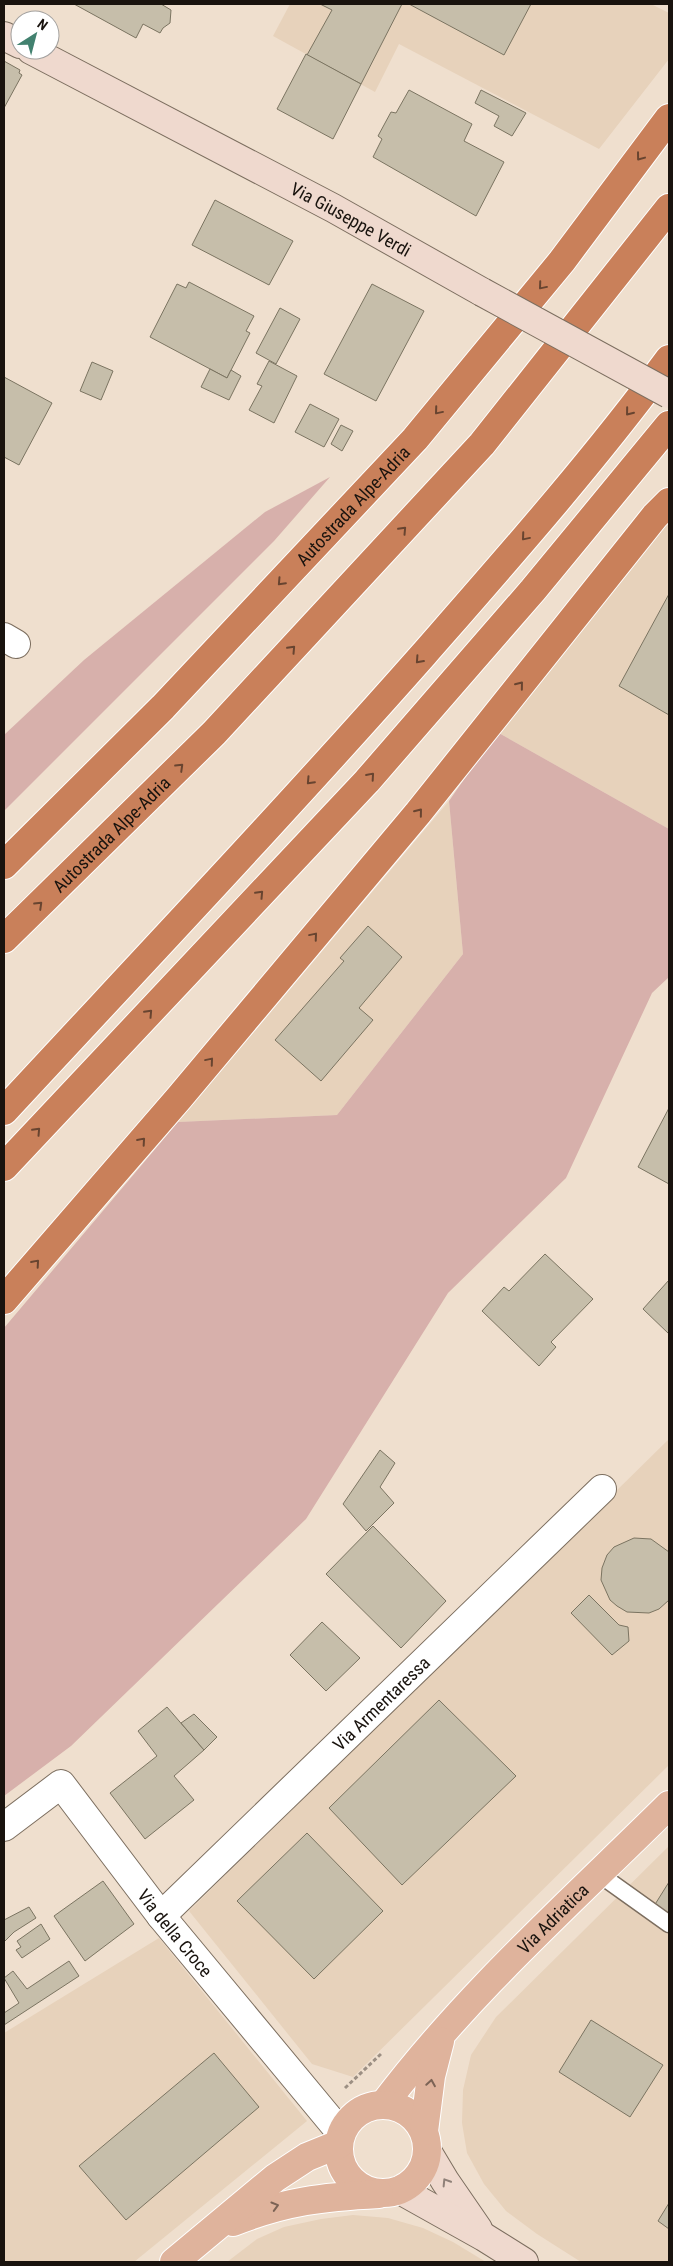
<svg xmlns="http://www.w3.org/2000/svg" width="673" height="2266" font-family="'Roboto Condensed',sans-serif">
<style>
.built{fill:#e7d2bb}
.green{fill:#d7b0ab}
.building{fill:#c6beaa;stroke:#7b7461}
.lines{fill:none;stroke-linecap:round;stroke-linejoin:round}
.service-casing{stroke:#7c6e5f;stroke-width:19}
.minor-casing{stroke:#7c6e5f;stroke-width:30}
.secondary-casing{stroke:#7c6e5f;stroke-width:30}
.primary-casing{stroke:#fff;stroke-width:30}
.motorway-casing{stroke:#fff;stroke-width:30}
.path{stroke:#9c8f83;stroke-width:3;stroke-dasharray:4 2.5;stroke-linecap:butt}
.service{stroke:#fff;stroke-width:16}
.minor{stroke:#fff;stroke-width:28}
.secondary{stroke:#efd9ce;stroke-width:28}
.primary{stroke:#dfb39c;stroke-width:28}
.motorway{stroke:#c9805a;stroke-width:28}
.secondary-bridge-casing{stroke:#7c6e5f;stroke-width:30;stroke-linecap:butt}
.secondary-bridge{stroke:#efd9ce;stroke-width:28}
.oneway{stroke:#684430}
.oneway2{stroke:#7c6355}
.oneway3{stroke:#8f8078}
.labels{text-anchor:middle;dominant-baseline:central;stroke-width:4;stroke-linejoin:round;paint-order:stroke}
.street-label{font-size:18px;fill:#19130e;stroke:#fff}
</style>
<rect width="100%" height="100%" fill="#efdfce"/>
<!-- built -->
<g class="built">
<polygon points="290,4 651,4 669,13 669,59 599,149 399,44 375,92 273,36"/>
<polygon points="669,520 669,829 497,732"/>
<polygon points="449,801 463,954 337,1115 178,1122"/>
<polygon points="669,1439 669,1765 353,2077 312,2064 189,1911"/>
<polygon points="669,1846 669,2262 581,2262 537,2234 506,2211 484,2184 467,2153 462,2123 463,2090 471,2055 496,2017"/>
<polygon points="159,1938 307,2121 134,2262 4,2262 4,2033"/>
<polygon points="353,2215 388,2218 423,2228 453,2242 486,2262 227,2262 257,2239 284,2227 321,2219"/>
</g>
<!-- green -->
<g class="green">
<polygon points="330,477 274,541 4,811 4,735 84,660 265,512"/>
<polygon points="497,732 669,829 669,977 652,993 566,1178 448,1293 306,1519 71,1746 4,1796 4,1328 178,1122 337,1115 463,954 449,801"/>
</g>
<!-- building -->
<g class="building">
<polygon points="74,4 161,4 171,10 170,23 163,28 160,33 143,24 136,38"/>
<polygon points="320,4 402,4 361,84 307,55 332,10"/>
<polygon points="409,4 531,4 504,55"/>
<polygon points="306,54 361,84 333,139 277,109"/>
<polygon points="4,61 20,70 19,73 22,75 4,108"/>
<polygon points="409,90 472,124 464,141 504,162 476,216 373,157 382,139 378,136 391,112 396,113"/>
<polygon points="481,90 526,113 512,136 494,126 499,116 475,103"/>
<polygon points="215,200 293,241 269,285 192,245"/>
<polygon points="189,282 254,316 246,331 250,333 227,378 150,337 177,284 186,288"/>
<polygon points="372,284 424,311 376,401 324,374"/>
<polygon points="280,308 300,319 276,364 256,353"/>
<polygon points="269,361 297,376 274,423 249,410 262,386 257,384"/>
<polygon points="92,362 113,371 101,400 80,391"/>
<polygon points="210,369 227,378 231,370 241,376 229,400 201,387"/>
<polygon points="4,377 52,403 19,465 4,457"/>
<polygon points="310,404 339,419 324,447 295,432"/>
<polygon points="341,425 353,431 342,451 331,444"/>
<polygon points="669,594 669,715 619,686"/>
<polygon points="368,926 402,957 359,1008 373,1020 321,1081 275,1040 344,961 340,958"/>
<polygon points="669,1108 669,1184 638,1167"/>
<polygon points="545,1254 593,1299 551,1342 556,1347 539,1366 482,1311 504,1287 509,1291"/>
<polygon points="669,1280 669,1334 643,1309"/>
<polygon points="380,1450 395,1463 380,1487 394,1503 366,1531 343,1504"/>
<polygon points="373,1526 446,1601 401,1648 326,1574"/>
<polygon points="634,1538 651,1539 669,1552 669,1600 659,1609 649,1613 627,1612 617,1606 610,1600 601,1580 602,1568 607,1555 614,1547"/>
<polygon points="589,1595 619,1625 628,1627 629,1641 612,1655 571,1613"/>
<polygon points="322,1622 360,1658 326,1691 290,1655"/>
<polygon points="439,1700 516,1776 402,1885 329,1808"/>
<polygon points="167,1707 204,1750 174,1776 194,1800 145,1839 110,1793 157,1756 138,1731"/>
<polygon points="194,1714 217,1737 204,1750 181,1723"/>
<polygon points="307,1833 383,1911 314,1979 237,1901"/>
<polygon points="103,1881 134,1924 85,1961 54,1916"/>
<polygon points="669,1882 669,1916 654,1906"/>
<polygon points="29,1907 36,1918 14,1932 4,1942 4,1920"/>
<polygon points="41,1924 50,1939 22,1958 16,1950 21,1947 17,1941"/>
<polygon points="69,1961 79,1976 4,2025 4,2013 19,2003 4,1978 13,1971 27,1989"/>
<polygon points="591,2020 663,2065 630,2117 559,2072"/>
<polygon points="214,2053 259,2107 126,2220 79,2166"/>
<polygon points="669,2203 669,2229 658,2221"/>
</g>
<g class="lines">
<!-- service casing -->
<g class="service-casing">
<polyline id="service" points="599,1874 669,1924"/>
</g>
<!-- minor casing -->
<g class="minor-casing">
<g id="minor">
<polyline points="4,637 16,644"/>
<path id="s1" d="M4,1827L61,1784L161,1916L341,2133"/>
<path id="s2" d="M161,1916L602,1489"/>
</g>
</g>
<!-- secondary casing -->
<g class="secondary-casing">
<g id="secondary">
<polyline points="4,36 20,44"/>
<path id="s3" d="M31,50L333,208L482,292"/>
<polyline points="427,2151 445,2181 478,2229"/>
<polyline points="400,2190 484,2237 524,2262"/>
</g>
</g>
<!-- primary casing -->
<g class="primary-casing">
<g id="primary">
<path id="s4" d="M384,2104C467,1994 571,1902 669,1805"/>
<circle cx="383" cy="2149" r="44"/>
<polyline points="424,2131 431,2076 440,2041"/>
<path d="M233,2222C286,2201 323,2197 379,2194"/>
<polyline points="174,2262 275,2178 307,2157 339,2144"/>
</g>
</g>
<!-- motorway casing -->
<g class="motorway-casing">
<g id="motorway">
<path id="s5" d="M4,865L163,707L415,439L562,261L669,118"/>
<path id="s6" d="M4,939L214,733L482,444L669,208"/>
<path d="M4,1111C145,959 287,809 424,654C508,558 593,462 669,359"/>
<polyline points="4,1167 367,781 533,590 669,425"/>
<polyline points="4,1300 179,1098 418,813 655,516 669,502"/>
</g>
</g>
<!-- path -->
<polyline class="path" points="345,2088 382,2053"/>
<!-- service -->
<use href="#service" class="service"/>
<!-- minor -->
<use href="#minor" class="minor"/>
<!-- secondary -->
<use href="#secondary" class="secondary"/>
<!-- primary -->
<use href="#primary" class="primary"/>
<!-- motorway -->
<use href="#motorway" class="motorway"/>
<!-- secondary-bridge casing -->
<g class="secondary-bridge-casing">
<polyline id="secondary-bridge" points="482,292 669,394"/>
</g>
<!-- secondary-bridge -->
<use href="#secondary-bridge" class="secondary-bridge"/>
</g>
<!-- one-way arrows -->
<defs><path id="oneway-chevron" d="M-2-3.5L2.5 0L-2 3.5" fill="none" stroke-width="1.6" stroke-linecap="round" stroke-linejoin="round" transform="scale(1.25)"/></defs>
<g class="oneway">
<use href="#oneway-chevron" transform="translate(640 157) rotate(127)"/>
<use href="#oneway-chevron" transform="translate(542 286) rotate(130)"/>
<use href="#oneway-chevron" transform="translate(438 411) rotate(130)"/>
<use href="#oneway-chevron" transform="translate(629 412) rotate(129)"/>
<use href="#oneway-chevron" transform="translate(403 530) rotate(-47)"/>
<use href="#oneway-chevron" transform="translate(525 537) rotate(130)"/>
<use href="#oneway-chevron" transform="translate(281 582) rotate(133)"/>
<use href="#oneway-chevron" transform="translate(292 649) rotate(-47)"/>
<use href="#oneway-chevron" transform="translate(419 660) rotate(132)"/>
<use href="#oneway-chevron" transform="translate(520 685) rotate(-51)"/>
<use href="#oneway-chevron" transform="translate(180 767) rotate(-44)"/>
<use href="#oneway-chevron" transform="translate(371 776) rotate(-49)"/>
<use href="#oneway-chevron" transform="translate(310 781) rotate(133)"/>
<use href="#oneway-chevron" transform="translate(419 812) rotate(-51)"/>
<use href="#oneway-chevron" transform="translate(260 894) rotate(-47)"/>
<use href="#oneway-chevron" transform="translate(39 905) rotate(-44)"/>
<use href="#oneway-chevron" transform="translate(314 936) rotate(-50)"/>
<use href="#oneway-chevron" transform="translate(149 1013) rotate(-47)"/>
<use href="#oneway-chevron" transform="translate(210 1061) rotate(-50)"/>
<use href="#oneway-chevron" transform="translate(37 1131) rotate(-47)"/>
<use href="#oneway-chevron" transform="translate(142 1141) rotate(-49)"/>
<use href="#oneway-chevron" transform="translate(36 1263) rotate(-49)"/>
</g>
<g class="oneway2">
<use href="#oneway-chevron" transform="translate(431 2083) rotate(-81)"/>
<use href="#oneway-chevron" transform="translate(275 2206) rotate(-16)"/>
</g>
<use class="oneway3" href="#oneway-chevron" transform="translate(446 2182) rotate(-122)"/>
<g class="labels">
<!-- street labels -->
<g class="street-label">
<text stroke="none"><textPath href="#s3" startOffset="362">Via Giuseppe Verdi</textPath></text>
<text stroke="none"><textPath href="#s5" startOffset="501">Autostrada Alpe-Adria</textPath></text>
<text stroke="none"><textPath href="#s6" startOffset="150">Autostrada Alpe-Adria</textPath></text>
<text stroke="none"><textPath href="#s2" startOffset="306">Via Armentaressa</textPath></text>
<text stroke="none"><textPath href="#s4" startOffset="251">Via Adriatica</textPath></text>
<text stroke="none"><textPath href="#s1" startOffset="259">Via della Croce</textPath></text>
</g>
</g>
<!-- border -->
<rect width="673" height="2266" fill="none" stroke="#19130e" stroke-width="10"/>
<!-- north arrow -->
<g transform="translate(35 35) rotate(36)"><circle r="24" fill="#ffffff" stroke="#a3a19f"/>
<path d="M0-4L9 19L0 12L-9 19Z" fill="#42816f"/>
<text y="-8" font-size="14" font-weight="bold" text-anchor="middle" fill="#19130e">N</text>
</g>
</svg>
